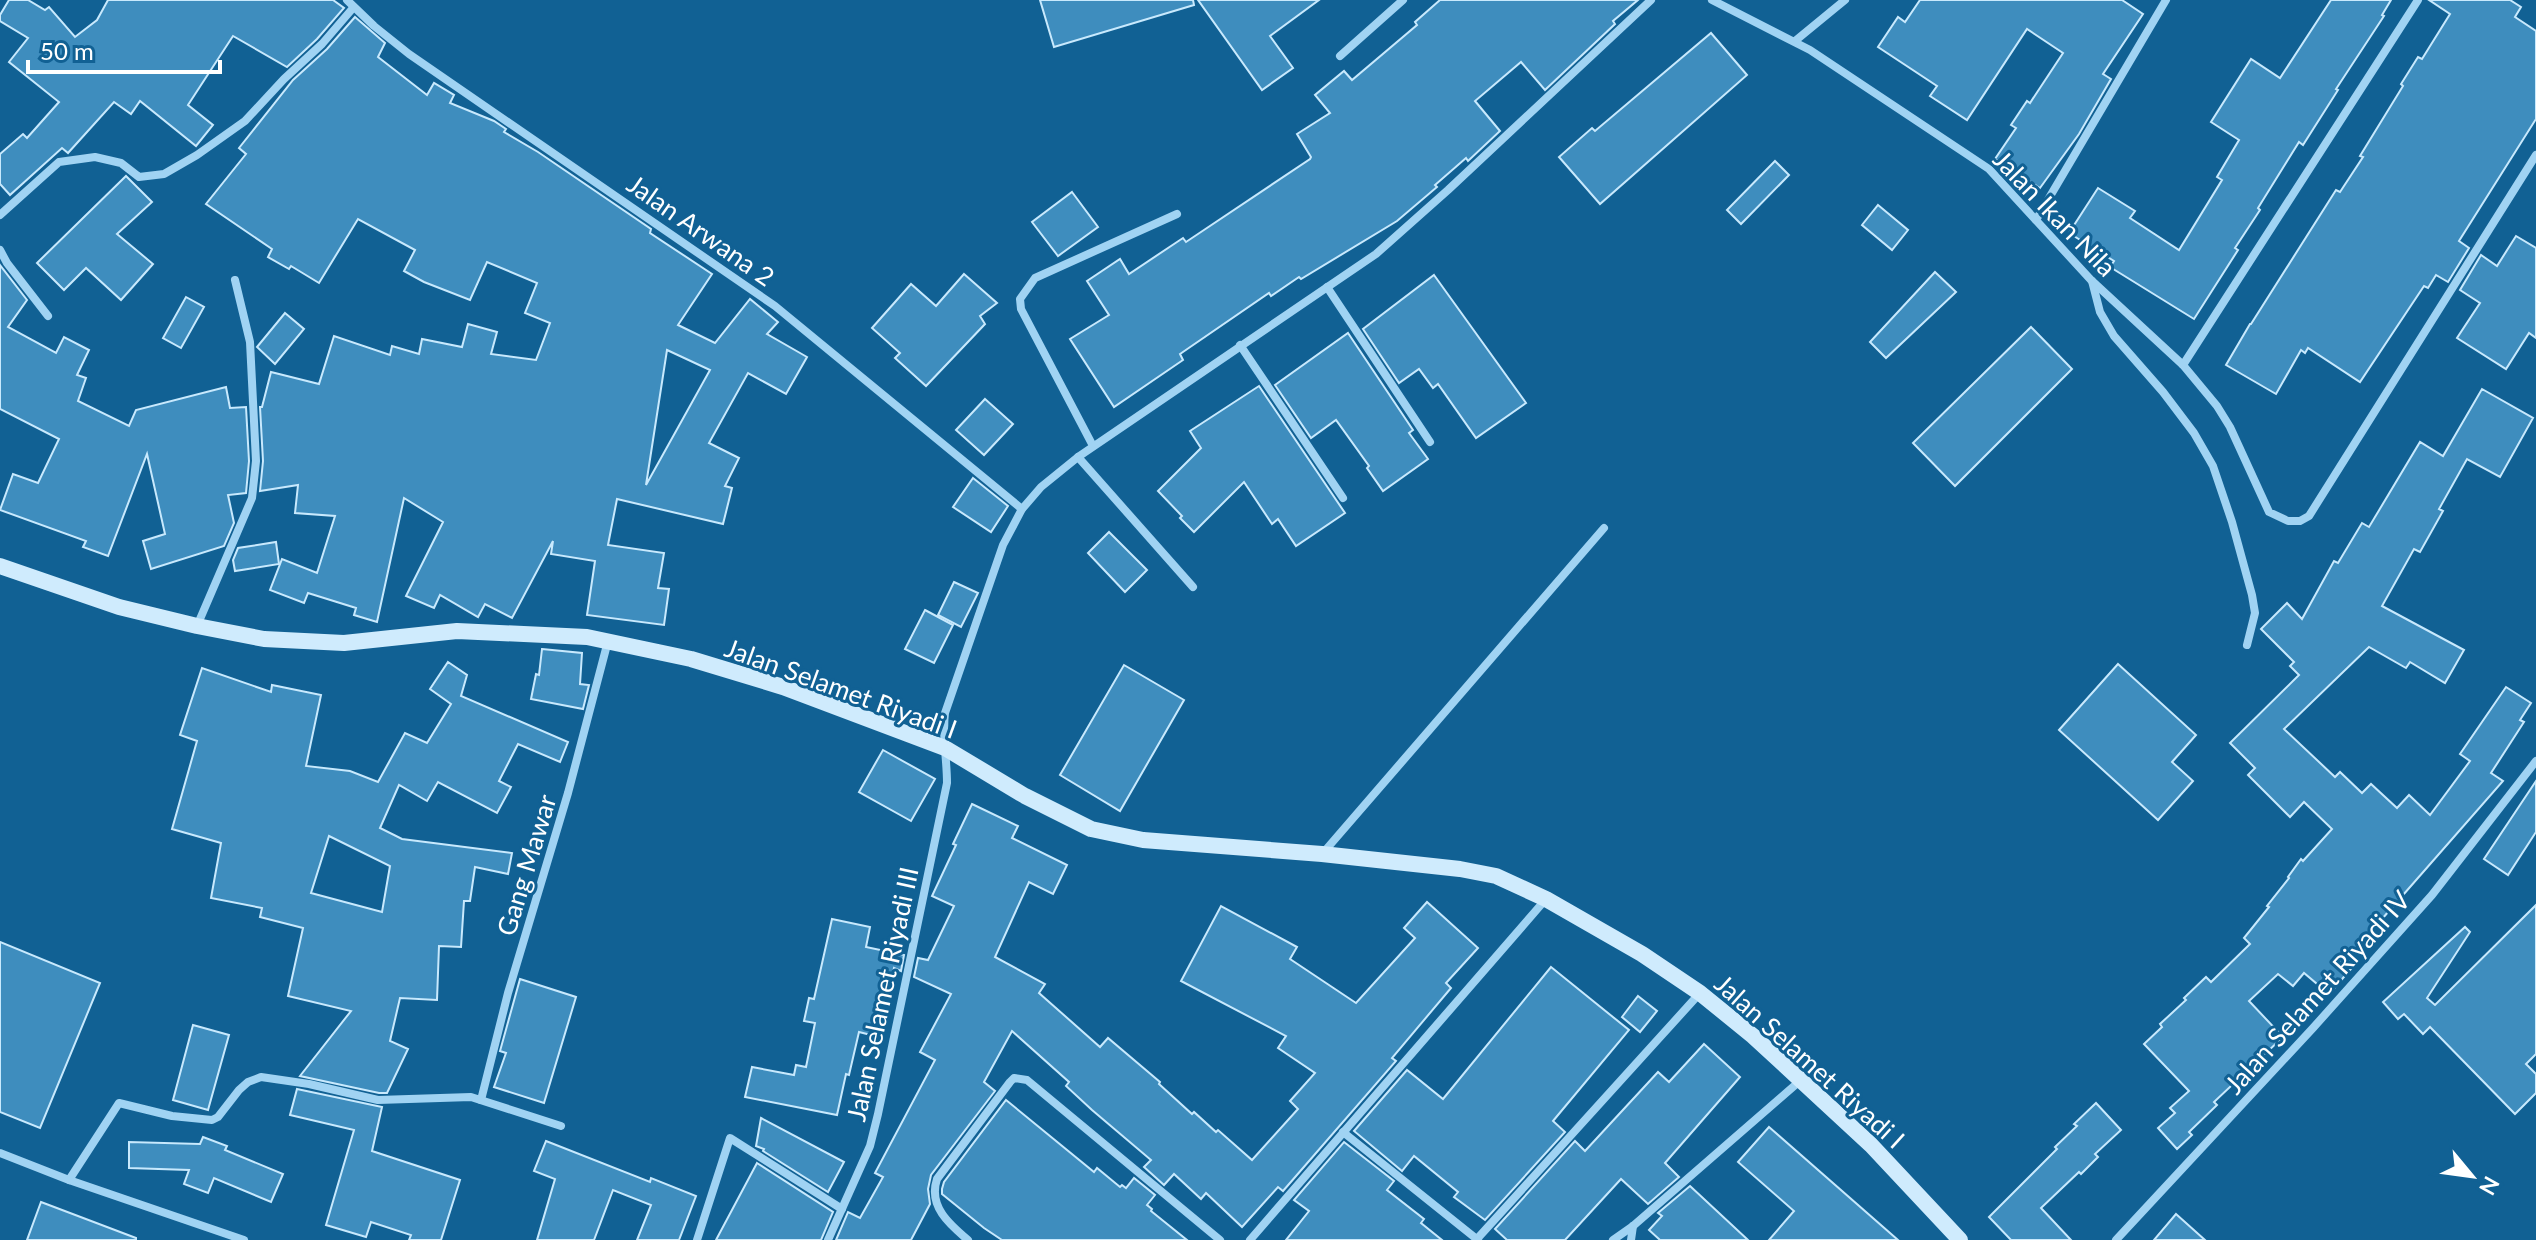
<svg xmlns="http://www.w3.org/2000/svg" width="2536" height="1240" font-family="Lato,sans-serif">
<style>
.building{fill:#3e8dbe;stroke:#c8e9fd;stroke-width:2;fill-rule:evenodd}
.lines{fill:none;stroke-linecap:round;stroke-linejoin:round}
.minor{stroke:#a0d3f3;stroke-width:8}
.secondary{stroke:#cfebfd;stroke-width:16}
.labels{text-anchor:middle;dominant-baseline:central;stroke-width:6;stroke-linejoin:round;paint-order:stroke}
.street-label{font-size:26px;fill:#fff;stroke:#116194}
</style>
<rect width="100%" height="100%" fill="#116194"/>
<!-- building -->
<g class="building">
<polygon points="9,0 28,0 45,10 49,7 75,37 97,20 108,0 333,0 344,8 317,39 287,67 233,36 188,105 213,125 196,146 140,101 131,114 114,102 68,153 62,148 10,195 0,184 0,154 23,134 27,138 59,102 9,62 28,38 0,21 0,15"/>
<polygon points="1040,0 1193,0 1194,5 1054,47"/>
<polygon points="1198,0 1319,0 1270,36 1293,68 1262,90"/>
<polygon points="1440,0 1638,0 1613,21 1615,24 1545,90 1521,62 1475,101 1500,131 1468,161 1466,158 1435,185 1437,187 1397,221 1301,279 1299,277 1271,296 1269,293 1180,354 1183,360 1114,407 1070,339 1109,315 1087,281 1120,259 1129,274 1183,238 1186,242 1310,159 1311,157 1297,134 1330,113 1315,95 1344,71 1352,80 1417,25 1415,22"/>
<polygon points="1920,0 2122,0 2143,14 2103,74 2111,79 2079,134 2040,188 1995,159 2016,128 2011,125 2027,101 2030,103 2063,53 2027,29 1967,120 1930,96 1937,86 1878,47 1898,17 1905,22"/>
<polygon points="2331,0 2391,0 2382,15 2384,16 2336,89 2338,90 2303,145 2299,142 2258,208 2260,210 2235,248 2238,250 2194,319 2110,267 2114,261 2069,233 2098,188 2135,211 2130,218 2179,250 2222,180 2217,177 2239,140 2211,122 2251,59 2280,78"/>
<polygon points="2429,0 2510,0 2521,7 2515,17 2536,31 2536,119 2459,241 2469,248 2448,282 2436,275 2428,288 2424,286 2360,382 2308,348 2305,353 2301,350 2276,394 2226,365 2250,324 2251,324 2336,190 2340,192 2363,157 2360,156 2403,86 2401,84 2418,57 2422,59 2450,14"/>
<path d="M355,17L385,43L378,57L427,95L434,83L454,95L450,103L494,121L506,129L504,132L538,152L651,229L650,233L712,274L678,325L715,343L750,299L778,322L767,334L807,357L786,394L748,373L709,443L739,458L725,486L732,488L723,524L617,499L608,545L664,553L658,588L669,589L664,625L587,615L595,561L551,554L553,541L512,618L485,604L478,617L440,595L434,608L406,596L443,522L404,498L377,622L354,615L356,608L308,593L304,603L270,590L282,559L317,573L335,516L295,513L298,485L260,491L263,461L260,407H262L271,372L319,384L334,336L390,355L392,346L419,354L422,339L462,347L468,324L497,332L491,354L536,360L550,323L525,313L537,283L487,262L470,300L424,282L404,271L415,250L358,219L319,283L291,266L289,269L268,257L272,249L206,204L246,154L239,148L293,80L327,49ZM667,350L710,370L646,485Z"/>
<polygon points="1711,33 1747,75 1600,204 1559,157 1592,128 1595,131"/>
<polygon points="1775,161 1789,175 1741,224 1727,210"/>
<polygon points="126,176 152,202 117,234 153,264 121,300 86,268 64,290 37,263"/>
<polygon points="1072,192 1098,227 1058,256 1032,222"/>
<polygon points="1878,205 1908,230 1892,250 1862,225"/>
<polygon points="2516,236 2536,248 2536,338 2529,333 2506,369 2457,338 2480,303 2460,290 2481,255 2497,266"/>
<polygon points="0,265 27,300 8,327 56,353 64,337 89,350 77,375 86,378 78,401 129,426 136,410 226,387 230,408 246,407 249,461 246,493 228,495 234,523 224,546 151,569 143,541 165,534 147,454 108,556 83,547 86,541 0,510 13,474 38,483 59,439 0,409"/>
<polygon points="1935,272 1956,292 1886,358 1870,342"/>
<polygon points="964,274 997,303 980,316 985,324 926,386 895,358 900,353 872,328 911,284 936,306"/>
<polygon points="1434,275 1526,403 1476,438 1438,384 1433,388 1419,369 1399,383 1363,329"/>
<polygon points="186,297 204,307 181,348 163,338"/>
<polygon points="285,313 304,329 275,364 257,347"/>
<polygon points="2031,327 2072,369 1955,486 1913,443"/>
<polygon points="1348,333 1413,430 1409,433 1428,459 1383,491 1367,468 1369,466 1336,420 1311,438 1275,385"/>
<polygon points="1259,386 1345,513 1296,546 1278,519 1272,524 1244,482 1194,532 1180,518 1182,516 1158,491 1201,448 1190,431"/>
<polygon points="2482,389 2533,418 2500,477 2467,459 2439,509 2443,511 2420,552 2414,549 2382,606 2464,650 2445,683 2410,662 2406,668 2369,647 2284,729 2335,777 2340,772 2362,793 2371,784 2397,808 2409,795 2430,815 2470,761 2460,754 2506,687 2531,703 2520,720 2524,722 2491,773 2503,781 2382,919 2352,957 2357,962 2329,994 2304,973 2293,986 2278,974 2249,1001 2283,1037 2214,1102 2217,1105 2189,1132 2192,1135 2177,1149 2158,1128 2175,1113 2170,1108 2189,1091 2144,1044 2162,1027 2160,1024 2186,1000 2184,998 2206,977 2211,982 2250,944 2244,938 2269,907 2267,906 2289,878 2288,877 2301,859 2303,861 2332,829 2304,802 2290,817 2248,775 2255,768 2230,743 2299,675 2290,666 2294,662 2261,629 2287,603 2302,619 2334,561 2338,563 2362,523 2369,527 2420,442 2443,456"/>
<polygon points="985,399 1013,424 984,455 956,430"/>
<polygon points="973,478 1008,506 991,532 953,507"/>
<polygon points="1109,532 1147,570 1125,592 1088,553"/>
<polygon points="276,542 279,564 235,571 233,560 238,548"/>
<polygon points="954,582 978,593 961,627 938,615"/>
<polygon points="925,610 953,625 934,663 905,649"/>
<polygon points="542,649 582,653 580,684 589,685 583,709 531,699 536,674 539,675"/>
<path d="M448,662L467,675L461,696L568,742L560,762L518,744L499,781L511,787L497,813L438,782L427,801L399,785L380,828L402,839L512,853L508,874L475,867L470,901H464L461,947L439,946L437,1000L400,998L390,1041L408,1049L387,1093H379L300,1076L351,1011L288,996L303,928L260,917L262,908L211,898L221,843L172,829L197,741L180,735L202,668L271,692L272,685L321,695L306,766L350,771L378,782L405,733L427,743L451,704L430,689ZM329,836L390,866L382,912L311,893Z"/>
<polygon points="2118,664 2196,735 2172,762 2193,781 2158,820 2059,730"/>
<polygon points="1124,665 1184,700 1120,811 1060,775"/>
<polygon points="883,750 935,779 911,821 859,792"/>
<polygon points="2536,781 2536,832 2508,875 2484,859"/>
<polygon points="972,804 1018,826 1012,838 1067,865 1053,894 1029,882 995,957 1045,984 1039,993 1100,1047 1108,1038 1160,1082 1159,1084 1192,1114 1194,1112 1216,1132 1218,1130 1252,1160 1298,1109 1290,1101 1315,1073 1278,1048 1286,1036 1181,981 1221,906 1297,947 1290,959 1356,1003 1415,938 1404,928 1427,902 1478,948 1446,983 1451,988 1392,1058 1396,1061 1283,1191 1278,1187 1242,1227 1206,1193 1201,1199 1174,1174 1164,1185 1144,1167 1151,1160 1092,1110 1066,1086 1069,1082 1012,1031 984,1082 995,1091 931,1175 928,1189 930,1204 911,1240 836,1240 848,1212 860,1218 883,1177 875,1173 935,1060 920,1052 951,994 914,977 918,958 928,960 954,906 932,896 956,845 953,844"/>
<polygon points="2536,905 2536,1054 2526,1064 2536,1074 2536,1093 2515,1114 2430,1027 2423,1034 2404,1014 2398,1019 2383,1002 2465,927 2470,932 2427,998 2435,1005"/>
<polygon points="832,919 870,927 866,947 904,955 901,971 894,968 889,991 884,990 875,1036 859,1032 849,1075 846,1074 837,1115 745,1097 752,1067 794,1075 796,1065 806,1067 815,1023 804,1021 809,998 814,999"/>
<polygon points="0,942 100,983 40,1128 0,1112"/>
<polygon points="1551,967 1629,1030 1553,1121 1565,1132 1485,1220 1454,1197 1458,1192 1414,1156 1402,1171 1354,1131 1407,1070 1443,1099"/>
<polygon points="520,979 576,997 544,1103 494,1087 506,1053 500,1051"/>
<polygon points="1638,996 1657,1011 1640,1032 1622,1017"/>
<polygon points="193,1025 229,1035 208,1110 173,1100"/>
<polygon points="1704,1044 1740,1077 1665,1163 1679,1177 1648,1204 1621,1179 1565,1240 1507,1240 1495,1229 1575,1141 1585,1151 1658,1072 1669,1082"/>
<polygon points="297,1089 382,1107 372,1151 460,1180 441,1240 409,1240 411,1235 371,1222 366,1237 326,1225 354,1130 290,1115"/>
<polygon points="1006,1100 1094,1172 1097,1168 1120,1187 1122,1185 1126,1188 1134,1178 1155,1195 1147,1205 1152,1209 1151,1211 1187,1240 1002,1240 984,1228 942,1194 942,1189 944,1182"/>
<polygon points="2096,1103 2121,1130 2095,1154 2098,1157 2081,1174 2079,1172 2041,1208 2071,1240 2011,1240 1989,1217 2057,1149 2055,1147 2077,1126 2074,1124"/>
<polygon points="761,1118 844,1162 828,1192 763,1151 764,1149 756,1146"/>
<polygon points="1769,1127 1898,1240 1769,1240 1794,1211 1738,1162"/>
<polygon points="203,1137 227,1146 225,1150 283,1174 271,1202 214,1178 208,1193 184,1184 189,1170 129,1168 129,1142 200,1144"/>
<polygon points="546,1141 650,1182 651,1178 696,1196 679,1240 637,1240 651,1205 613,1190 594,1240 537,1240 555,1179 534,1171"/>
<polygon points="1344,1142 1394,1181 1387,1190 1424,1219 1421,1223 1442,1240 1286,1240 1309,1211 1294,1200"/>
<polygon points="757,1163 833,1212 821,1240 716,1240"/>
<polygon points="1690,1186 1748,1240 1660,1240 1649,1230 1662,1216 1658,1213"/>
<polygon points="41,1202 136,1238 136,1240 27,1240"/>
<polygon points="2176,1214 2205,1240 2154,1240"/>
</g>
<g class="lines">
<!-- minor -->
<g class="minor">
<polyline points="347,0 374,26 409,54 775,306 1022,509"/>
<polyline points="1712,0 1810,50 1989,169 2091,280 2183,365 2217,406 2230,427 2269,512 2288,521 2300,521 2309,516 2536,155"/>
<polyline points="1795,41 1845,0"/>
<polyline points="1340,56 1403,0"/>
<polyline points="0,215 59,162 95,157 121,163 139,177 164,174 197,155 245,121 284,79 322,44 353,8"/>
<polyline points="2036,220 2166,0"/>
<polyline points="0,250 7,263 48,316"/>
<polyline points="2092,281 2100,312 2114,336 2163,392 2194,433 2213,466 2232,522 2252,595 2255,613 2247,645"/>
<polyline points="1327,287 1430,442"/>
<polyline points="1240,345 1343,498"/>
<polyline points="2183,365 2418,0"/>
<polyline points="1093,446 1021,309 1020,299 1035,278 1177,214"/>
<polyline points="1078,457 1193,587"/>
<polyline points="197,626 252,498 256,461 250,342 235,280"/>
<polyline points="1323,853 1604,528"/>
<polyline points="481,1100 508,993 568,793 608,641"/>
<polyline points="1343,1132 1478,1240"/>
<polyline points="0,1153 69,1180 244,1240"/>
<polyline points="69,1180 119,1103 172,1116 212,1120 218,1117 239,1090 248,1082 261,1077 309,1084 378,1100 471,1097 561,1126"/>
<polyline points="1477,1239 1700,993"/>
<polyline points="697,1240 730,1138 842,1209"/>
<path d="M828,1240L870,1146L878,1114L947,783C947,759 942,736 945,713L1003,545L1022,509L1041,487L1078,457L1376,254L1448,190L1651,0"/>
<path d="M968,1240C949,1224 928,1206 937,1179L1010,1082L1014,1078L1027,1080L1220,1240"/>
<polyline points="1250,1240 1546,899"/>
<polyline points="1613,1240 1633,1226 1801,1080"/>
<polyline points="1631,1240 1633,1226"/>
<polyline points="2116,1240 2313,1028 2432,895 2536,761"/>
</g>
<!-- secondary -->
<polyline class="secondary" points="0,566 119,607 197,626 264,639 344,643 457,631 587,637 691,659 783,687 945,748 1025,796 1091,829 1143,840 1322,854 1460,869 1496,876 1546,899 1642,954 1700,993 1753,1036 1871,1145 1960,1240"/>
</g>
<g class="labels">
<!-- street labels -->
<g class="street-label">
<text transform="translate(2055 213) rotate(46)">Jalan Ikan Nila</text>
<text transform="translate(701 230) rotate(35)">Jalan Arwana 2</text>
<text transform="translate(841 688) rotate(20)">Jalan Selamet Riyadi I</text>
<text transform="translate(526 865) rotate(-73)">Gang Mawar</text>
<text transform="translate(2317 992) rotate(-48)">Jalan Selamet Riyadi IV</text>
<text transform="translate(882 994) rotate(-78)">Jalan Selamet Riyadi III</text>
<text transform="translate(1810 1061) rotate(42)">Jalan Selamet Riyadi I</text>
</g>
</g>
<!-- north arrow -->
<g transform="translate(2472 1176) rotate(119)" stroke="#116194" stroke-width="6" paint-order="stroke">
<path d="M0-6L14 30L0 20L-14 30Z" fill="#ffffff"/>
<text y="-12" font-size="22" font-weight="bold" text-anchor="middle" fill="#ffffff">N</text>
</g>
<!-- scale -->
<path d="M28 60v12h192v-12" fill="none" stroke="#ffffff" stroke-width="4"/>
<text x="40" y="60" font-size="24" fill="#ffffff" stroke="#116194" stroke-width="6" paint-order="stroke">50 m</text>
</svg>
